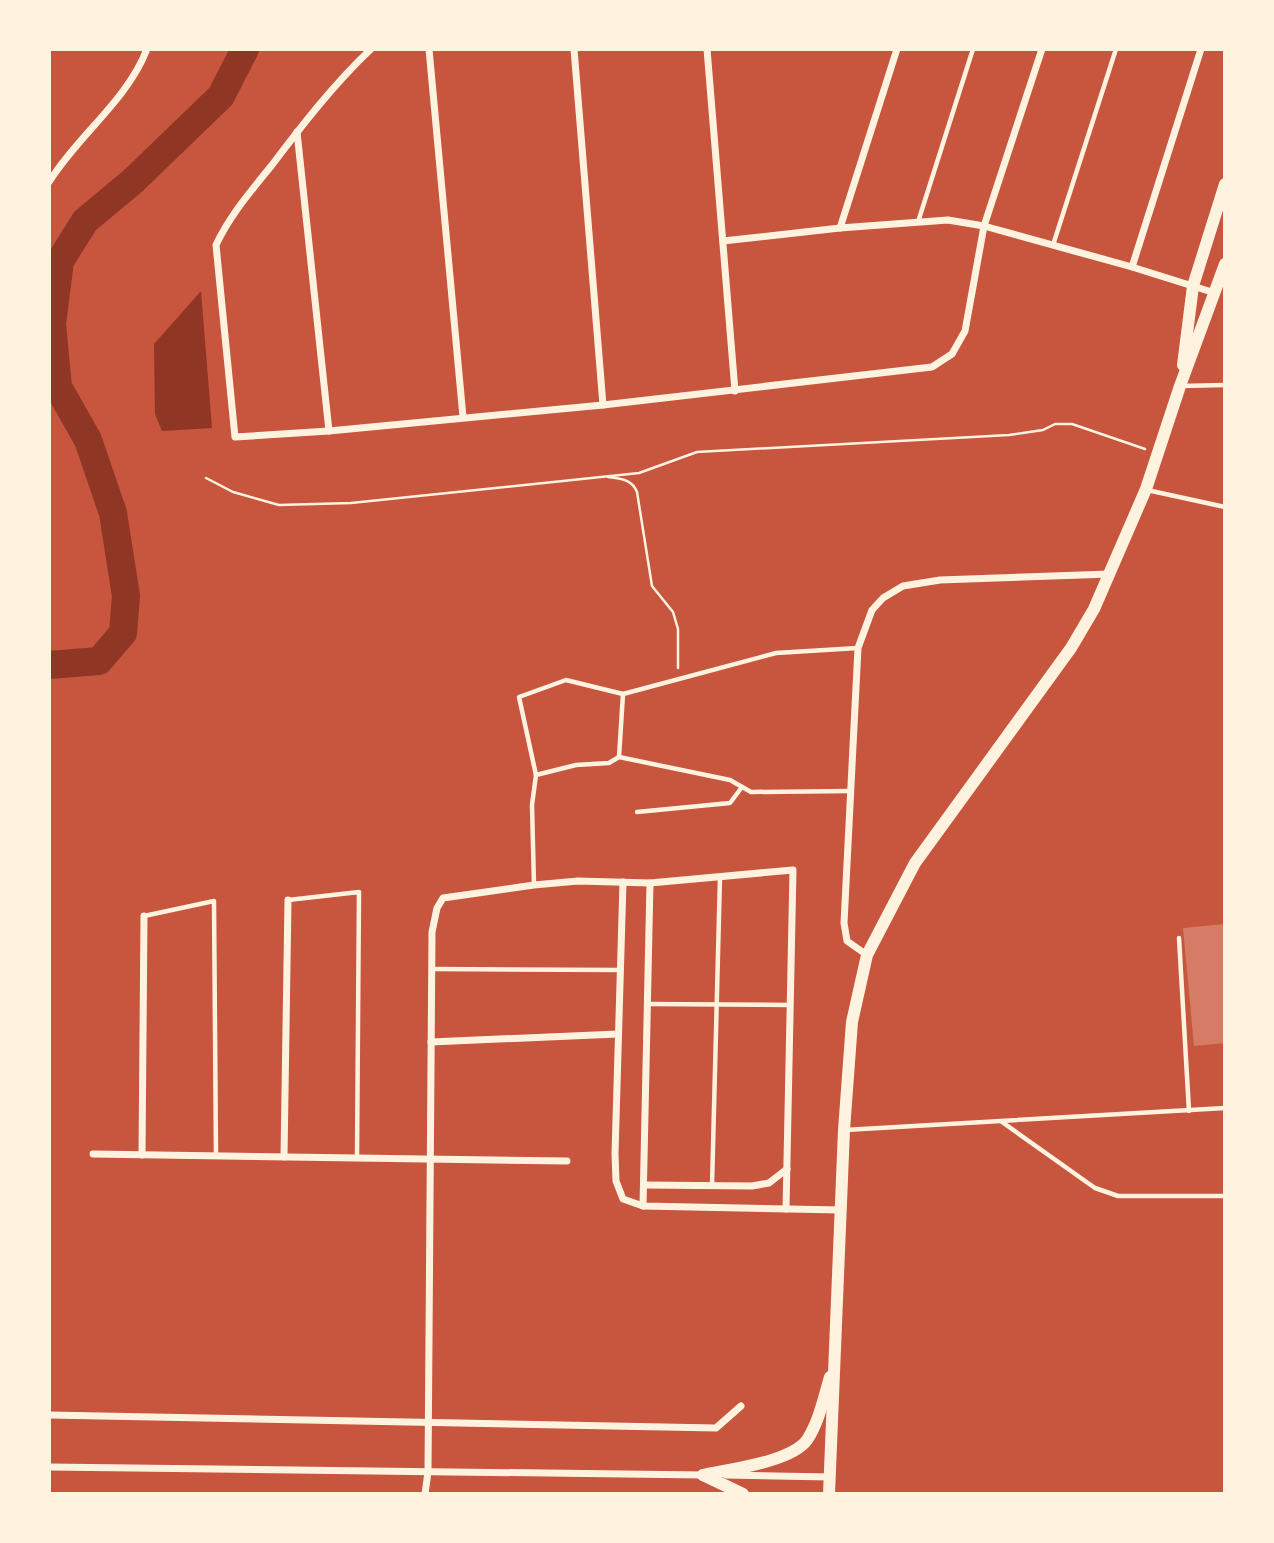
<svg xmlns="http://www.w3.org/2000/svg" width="1274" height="1543" font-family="'Asap Condensed',sans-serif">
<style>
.water{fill:#8f3625}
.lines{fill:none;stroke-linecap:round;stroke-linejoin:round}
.river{stroke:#8f3625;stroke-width:28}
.building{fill:#d67c66}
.path{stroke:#fff3e0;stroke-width:2.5}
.service{stroke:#fff3e0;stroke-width:4.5}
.minor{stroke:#fff3e0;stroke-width:7}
.secondary{stroke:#fff3e0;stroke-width:12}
</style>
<rect width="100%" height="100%" fill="#c8553d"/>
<!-- water -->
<polygon class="water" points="201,291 212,428 162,431 155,414 154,344"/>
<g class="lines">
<!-- river -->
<polyline class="river" points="49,665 99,661 123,633 126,596 113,513 88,440 58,387 52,324 60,261 85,221 133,181 221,96 245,49"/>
</g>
<!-- building -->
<polygon class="building" points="1225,924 1225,1043 1194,1046 1183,928"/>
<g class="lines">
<!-- path -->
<g class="path">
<path d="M608,477C621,479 632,479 637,492L652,586L673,612L678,629V668"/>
<polyline points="206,478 233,492 279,505 351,503 639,473 697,452 1009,435 1043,430 1055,424 1072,424 1145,449"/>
</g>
<!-- service -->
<g class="service">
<polyline points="918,222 973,49"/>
<polyline points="1053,245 1116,49"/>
<polyline points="1181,386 1225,385"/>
<polyline points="1147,490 1225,507"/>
<polyline points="619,757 623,694"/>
<polyline points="536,775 576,765 609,763 619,757 730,780 751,792 850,791"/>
<polyline points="637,812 730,803 742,787"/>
<polyline points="534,885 532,805 536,775 519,697 566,680 623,694 776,653 858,648"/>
<polyline points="288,900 359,892 357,1158"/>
<polyline points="144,916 214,901 216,1156"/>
<polyline points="1179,938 1189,1111"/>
<polyline points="432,969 620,970"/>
<polyline points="648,1004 790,1005"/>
<polyline points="1002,1122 1095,1188 1118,1196 1225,1196"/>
<polyline points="845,1130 1225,1108"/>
<polyline points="712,1186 720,877"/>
</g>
<!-- minor -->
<g class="minor">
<path d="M371,49C334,84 303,124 272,165C251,191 230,215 216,245L235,437L329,431L603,405L932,367L952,354L965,331L984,226L1042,49"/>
<polyline points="429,49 463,417"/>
<polyline points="574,49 603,405"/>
<polyline points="707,49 735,391"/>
<polyline points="297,132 329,431"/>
<path d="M49,182C78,135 127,101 147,49"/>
<polyline points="840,228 897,49"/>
<polyline points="723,241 840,228 948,220 984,226 1132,267 1215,293"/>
<polyline points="1132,267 1201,49"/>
<polyline points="623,882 615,1154 616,1181 623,1199 643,1206 841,1210"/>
<polyline points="867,955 847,941 844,923 858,648 872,610 883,598 903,586 940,580 1110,574"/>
<polyline points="431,1042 618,1034"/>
<polyline points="93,1154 567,1161"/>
<polyline points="142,1155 144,916"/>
<polyline points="284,1157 288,900"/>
<polyline points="644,1185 752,1186 769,1183 787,1169"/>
<polyline points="643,1206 650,883"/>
<polyline points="49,1415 716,1428 741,1406"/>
<polyline points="49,1467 703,1475"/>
<polyline points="726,1475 830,1477"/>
<polyline points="425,1494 428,1472 432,932 437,908 443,898 534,885 578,881 650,883 793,870 786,1209"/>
</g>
<!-- secondary -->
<g class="secondary">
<polyline points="1183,365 1193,286 1225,184"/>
<path d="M703,1475C730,1469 791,1462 807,1440C819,1422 824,1397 830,1377"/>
<polyline points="703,1475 743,1494"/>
<polyline points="829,1494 844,1130 852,1022 867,955 915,863 1071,648 1094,609 1146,489 1180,386 1225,264"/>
</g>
</g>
<!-- border -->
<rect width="1274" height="1543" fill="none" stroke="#fff3e0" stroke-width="102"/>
</svg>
